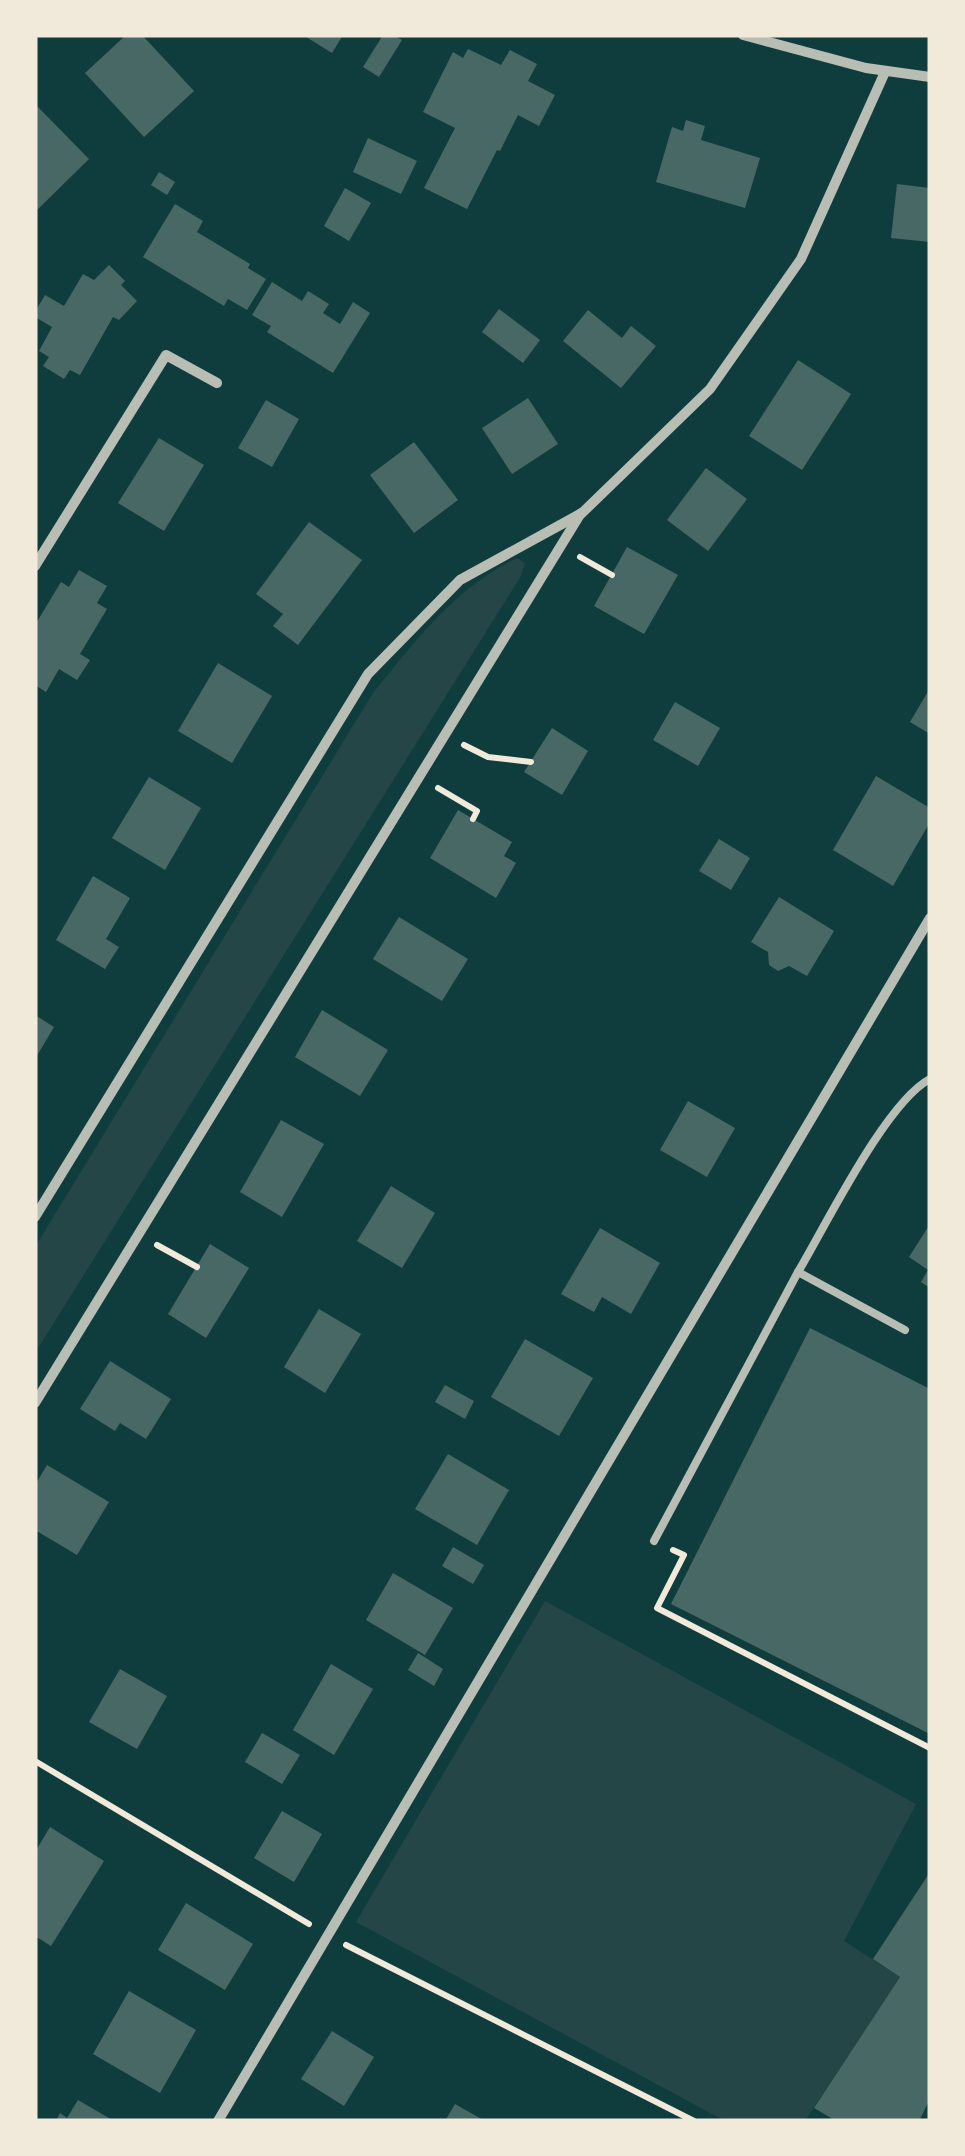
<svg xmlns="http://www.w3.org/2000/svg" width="965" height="2156" font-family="'Asap Condensed',sans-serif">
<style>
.green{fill:#244646}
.building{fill:#486865}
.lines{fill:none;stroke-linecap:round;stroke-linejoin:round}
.path{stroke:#f1e9da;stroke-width:6}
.service{stroke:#b8beb3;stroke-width:8}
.minor{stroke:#b8beb3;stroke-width:10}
</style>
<rect width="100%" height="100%" fill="#0f3d3e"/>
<!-- green -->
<g class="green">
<path d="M517,558L525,563L521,576L35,1353V1247L373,693C416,640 455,588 517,558Z"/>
<polygon points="545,1601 916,1804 844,1941 900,1977 805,2121 725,2121 356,1922"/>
</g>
<!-- building -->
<g class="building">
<polygon points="126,35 142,35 194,91 144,137 85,73"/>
<polygon points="303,35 343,35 332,53"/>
<polygon points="383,35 393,35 402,40 379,77 363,67"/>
<polygon points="468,49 501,65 510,50 537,64 528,81 555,95 539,126 518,115 500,151 497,150 467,209 424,188 455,128 423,112 453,52 463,58"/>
<polygon points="35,104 89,159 35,212"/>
<polygon points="686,120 705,126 701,140 760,158 745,208 656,182 672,127 683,131"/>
<polygon points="368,138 417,161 401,194 353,172"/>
<polygon points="159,172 175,182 167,195 151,185"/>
<polygon points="897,184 930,188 930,242 891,238"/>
<polygon points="345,188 371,203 349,241 324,226"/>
<polygon points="175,204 203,221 197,232 250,264 248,268 266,279 247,310 228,299 224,306 143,257"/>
<polygon points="109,265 125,281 121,285 137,301 119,320 113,317 80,375 70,370 64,379 43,366 49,357 39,351 52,327 35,317 35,312 45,295 64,306 83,274 94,280"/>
<polygon points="272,282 302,301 308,291 329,304 323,313 340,324 353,302 370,313 333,373 267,332 271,326 252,315"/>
<polygon points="499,309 540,340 523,363 482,332"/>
<polygon points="588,310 622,338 631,326 656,346 621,388 563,341"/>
<polygon points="798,360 851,394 802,470 749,436"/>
<polygon points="528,398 558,444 512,474 482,428"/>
<polygon points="266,400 299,419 272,467 238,448"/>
<polygon points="159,438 204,465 164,531 118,503"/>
<polygon points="414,442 458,500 414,533 370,475"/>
<polygon points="706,468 747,499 708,551 667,520"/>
<polygon points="309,522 362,560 298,645 273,626 283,614 256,594"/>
<polygon points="627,547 678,575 644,634 594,606"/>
<polygon points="79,570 107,586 97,603 107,609 80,654 90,660 77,680 59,669 46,692 35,685 35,625 61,582 69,587"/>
<polygon points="218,663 272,696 232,763 178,731"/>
<polygon points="930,688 930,734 910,722"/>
<polygon points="675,702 720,728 698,766 653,740"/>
<polygon points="552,728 588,751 562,795 524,772"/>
<polygon points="876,776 930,808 930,822 893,886 833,850"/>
<polygon points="149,777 201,808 165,870 112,838"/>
<polygon points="458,810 512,842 504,856 516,863 496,898 430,858"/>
<polygon points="719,839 750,858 731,890 699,871"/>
<polygon points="93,876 130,898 106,939 119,947 105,969 56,940"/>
<polygon points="779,897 834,931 807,976 789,966 778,971 769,965 768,952 751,942"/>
<polygon points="399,917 468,959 442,1001 373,959"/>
<polygon points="322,1010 388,1050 360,1096 295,1057"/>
<polygon points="35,1015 54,1027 35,1059"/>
<polygon points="688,1101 735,1128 707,1177 660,1150"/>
<polygon points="281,1120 324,1144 282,1217 240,1192"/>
<polygon points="391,1186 435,1213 402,1268 357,1241"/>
<polygon points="930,1224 930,1288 921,1282 928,1270 909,1257"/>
<polygon points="600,1228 660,1263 631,1314 602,1297 594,1312 561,1294"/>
<polygon points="210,1244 249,1268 206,1338 168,1314"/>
<polygon points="319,1309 361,1334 325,1393 284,1367"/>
<polygon points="810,1328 930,1389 930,1734 671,1604"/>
<polygon points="525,1339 593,1378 559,1436 491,1397"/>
<polygon points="110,1361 171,1399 146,1439 120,1423 115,1431 80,1409"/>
<polygon points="445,1385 474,1401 465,1419 435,1402"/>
<polygon points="448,1454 509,1490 477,1545 415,1509"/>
<polygon points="47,1465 109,1502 77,1555 35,1530 35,1485"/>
<polygon points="453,1547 484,1565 473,1584 442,1566"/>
<polygon points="393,1573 453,1608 425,1655 366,1620"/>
<polygon points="418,1653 443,1669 434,1686 408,1670"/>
<polygon points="331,1664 373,1689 334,1755 293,1730"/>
<polygon points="120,1669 167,1696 137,1749 89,1722"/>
<polygon points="262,1733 300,1755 282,1784 245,1762"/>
<polygon points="282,1811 322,1834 294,1882 254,1858"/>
<polygon points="50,1827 104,1861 51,1946 35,1936 35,1852"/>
<polygon points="930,1872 930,2099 919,2121 836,2121 814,2108 900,1977 873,1959"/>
<polygon points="186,1903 253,1944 225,1990 158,1950"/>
<polygon points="129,1991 196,2030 160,2093 93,2054"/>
<polygon points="332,2031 374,2057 344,2106 301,2079"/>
<polygon points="78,2100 114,2121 56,2121 60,2113 67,2118"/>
<polygon points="455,2104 485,2121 445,2121"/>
</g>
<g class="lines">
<!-- path -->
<g class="path">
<polyline points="580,557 612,575"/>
<polyline points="464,745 488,757 531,762"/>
<polyline points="438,788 477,811 473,819"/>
<polyline points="157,1245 197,1267"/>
<polyline points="673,1550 684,1555 657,1608 930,1748"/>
<polyline points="35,1761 309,1924"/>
<polyline points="346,1945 694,2121"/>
</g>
<!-- service -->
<g class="service">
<path d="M905,1330L798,1272C826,1225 886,1102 930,1079"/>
<polyline points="654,1541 798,1272"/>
</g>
<!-- minor -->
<g class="minor">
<polyline points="743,35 866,68 930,77"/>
<polyline points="35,566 166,355 217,383"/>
<polyline points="35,1217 368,674 460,580 582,513 710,389 801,259 885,72"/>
<polyline points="35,1403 581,513"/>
<polyline points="218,2121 930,918"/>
</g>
</g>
<!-- border -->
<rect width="965" height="2156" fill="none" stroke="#f1e9da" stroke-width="75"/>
</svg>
